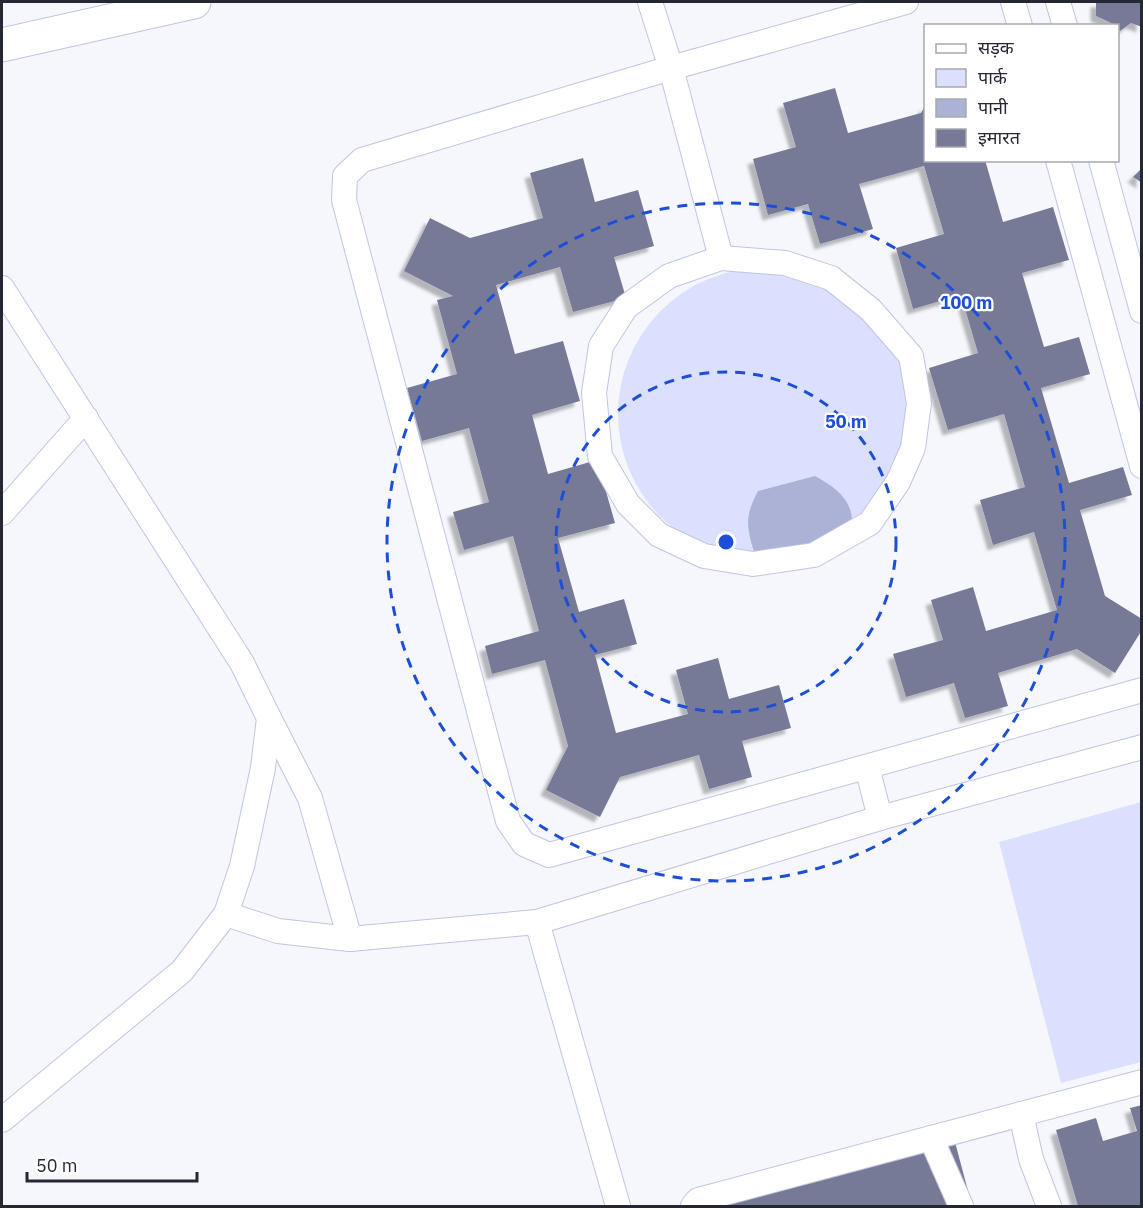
<svg xmlns="http://www.w3.org/2000/svg" width="1143" height="1208" font-family="'IBM Plex Sans','Noto Sans Devanagari',sans-serif">
<style>
.green{fill:#dbe0fe}
.water{fill:#acb2d6}
.building{fill:#767a97;filter:url(#shadow)}
.lines{fill:none;stroke-linecap:round;stroke-linejoin:round}
.street-casing{stroke:#bfc4e3;stroke-width:26}
.secondary-casing{stroke:#bfc4e3;stroke-width:35}
.street{stroke:#fff;stroke-width:24}
.secondary{stroke:#fff;stroke-width:33}
.ring{fill:none;stroke:#1d4ed8;stroke-width:3;stroke-dasharray:10 8}
.centre{fill:#1d4ed8;stroke:#fff;stroke-width:3}
.ring-label{font-size:18px;text-anchor:middle;font-weight:bold;fill:#1d4ed8;stroke:#fff;stroke-width:4.5;stroke-linejoin:round;paint-order:stroke}
</style>
<defs>
<filter id="shadow"><feDropShadow dx="-5.5" dy="5.5" stdDeviation="1.5" flood-color="#0004"/></filter>
</defs>
<rect width="100%" height="100%" fill="#f6f7fd"/>
<!-- green -->
<g class="green">
<circle cx="764" cy="414" r="146"/>
<polygon points="1141,802 1141,1062 1061,1083 999,842"/>
</g>
<!-- water -->
<path class="water" d="M815,476C835,487 854,500 852,526L818,543L754,552C746,525 745,516 758,491Z"/>
<!-- building -->
<g class="building">
<polygon points="1096,2 1142,2 1142,27 1131,23 1120,31 1118,26 1096,16"/>
<polygon points="835,88 848,133 921,113 926,104 926,160 985,160 1003,222 1053,207 1069,260 1022,273 1044,347 1079,337 1090,374 1041,388 1069,483 1123,467 1132,495 1080,510 1105,596 1142,619 1142,630 1115,673 1077,649 998,673 1008,706 965,718 954,683 906,697 893,654 943,640 931,600 973,587 986,631 1057,610 1034,532 993,545 980,500 1025,487 1004,414 948,430 929,368 978,353 961,295 913,309 896,248 944,234 924,166 859,184 873,229 820,244 808,204 768,215 753,159 796,147 783,103"/>
<polygon points="583,158 595,202 638,190 654,246 614,257 626,298 573,312 560,267 496,285 515,354 563,341 580,401 532,415 548,474 597,460 615,523 558,538 579,612 624,599 637,644 595,655 616,733 688,714 676,670 718,658 729,699 779,685 791,728 742,741 752,777 709,789 699,755 620,777 600,817 546,790 568,746 545,660 492,674 485,646 539,631 513,536 464,550 453,512 489,502 469,428 422,441 407,388 457,374 437,300 453,296 404,271 430,218 470,238 543,218 530,173"/>
<polygon points="1142,168 1142,183 1133,177"/>
<polygon points="1142,1105 1142,1206 1078,1206 1056,1130 1096,1118 1103,1141 1137,1131 1130,1108"/>
<polygon points="955,1142 972,1206 704,1206"/>
</g>
<g class="lines">
<!-- street casing -->
<g class="street-casing">
<g id="street">
<polyline points="650,2 671,68 721,258 669,276 626,307 601,346 594,393 600,456 628,504 659,535 704,556 753,564 814,555 870,523 898,482 913,448 919,403 911,356 871,310 831,278 785,263 721,258"/>
<polyline points="906,2 671,68 362,160 345,176 344,200 508,821 524,844 549,855 1142,690"/>
<polyline points="1013,2 1020,26"/>
<polyline points="1058,2 1065,26"/>
<polyline points="1058,160 1142,466"/>
<polyline points="1101,160 1142,311"/>
<polyline points="2,288 242,663 269,718 263,768 242,866 226,914 182,971 2,1120"/>
<polyline points="2,513 86,418"/>
<polyline points="269,718 310,798 350,939"/>
<polyline points="867,767 880,818"/>
<polyline points="226,914 278,931 350,939 537,922 880,818 1142,747"/>
<polyline points="537,922 618,1206"/>
<polyline points="1021,1114 1031,1159 1049,1206"/>
<polyline points="931,1138 961,1206"/>
<polyline points="693,1206 698,1200 1142,1082"/>
</g>
</g>
<!-- secondary casing -->
<g class="secondary-casing">
<polyline id="secondary" points="2,45 194,2"/>
</g>
<!-- street -->
<use href="#street" class="street"/>
<!-- secondary -->
<use href="#secondary" class="secondary"/>
</g>
<!-- distance rings -->
<g class="ring">
<circle cx="726" cy="542" r="170"/>
<circle cx="726" cy="542" r="339"/>
</g>
<circle cx="726" cy="542" r="9" class="centre"/>
<g class="ring-label">
<text x="966" y="309">100 m</text>
<text x="846" y="428">50 m</text>
</g>
<!-- border -->
<rect width="1143" height="1208" fill="none" stroke="#252732" stroke-width="6"/>
<!-- legend -->
<rect x="924" y="24" width="195" height="138" fill="#ffffff" stroke="#a8a9ad" stroke-width="1.5"/>
<rect x="936" y="44" width="30" height="9" fill="#ffffff" stroke="#a8a9ad" stroke-width="1.5"/>
<text x="978" y="54" font-size="18" fill="#252732">सड़क</text>
<rect x="936" y="69" width="30" height="18" fill="#dbe0fe" stroke="#a8a9ad" stroke-width="1.5"/>
<text x="978" y="84" font-size="18" fill="#252732">पार्क</text>
<rect x="936" y="99" width="30" height="18" fill="#acb2d6" stroke="#a8a9ad" stroke-width="1.5"/>
<text x="978" y="114" font-size="18" fill="#252732">पानी</text>
<rect x="936" y="129" width="30" height="18" fill="#767a97" stroke="#a8a9ad" stroke-width="1.5"/>
<text x="978" y="144" font-size="18" fill="#252732">इमारत</text>
<!-- scale -->
<path d="M27 1172v9h170v-9" fill="none" stroke="#252732" stroke-width="3"/>
<text x="36" y="1172" font-size="18" fill="#252732" stroke="#ffffff" stroke-width="4.5" paint-order="stroke">50 m</text>
</svg>
